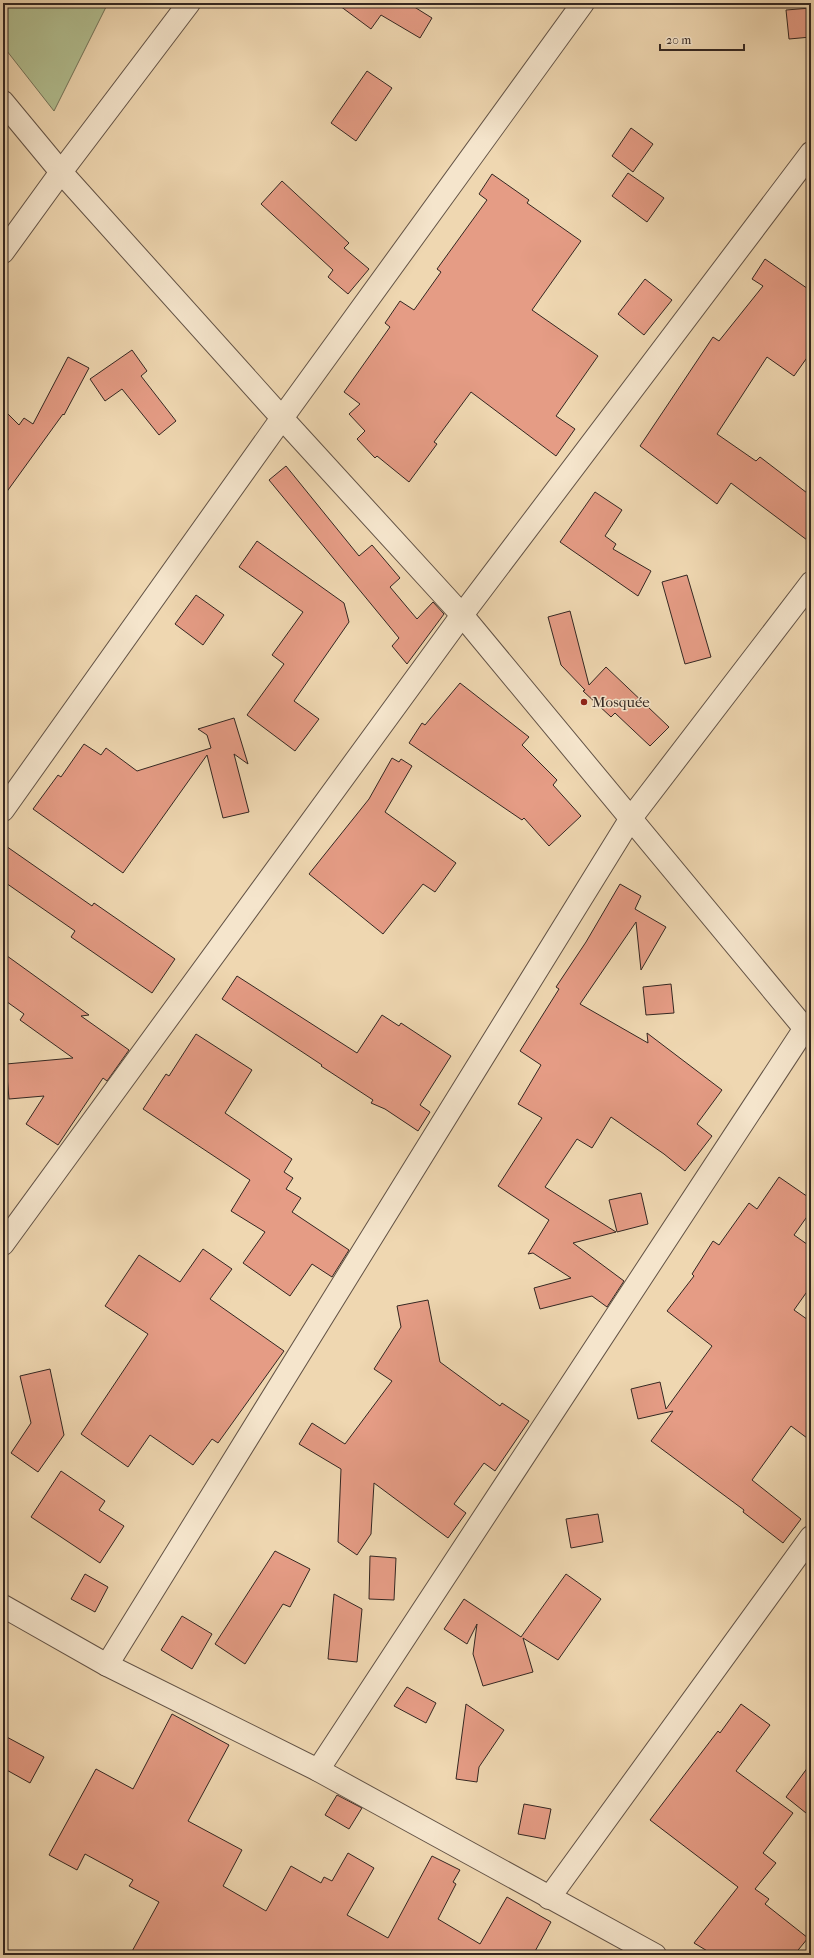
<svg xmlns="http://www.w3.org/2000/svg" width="814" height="1958" font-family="'IM FELL French Canon',serif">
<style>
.green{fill:#b2bf91;stroke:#73735a}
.building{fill:#e59c85;stroke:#342722}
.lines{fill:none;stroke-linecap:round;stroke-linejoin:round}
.street-casing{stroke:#635346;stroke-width:24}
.street{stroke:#f5e5cc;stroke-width:22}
.poi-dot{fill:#8f2418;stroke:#f5e5cc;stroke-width:1.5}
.labels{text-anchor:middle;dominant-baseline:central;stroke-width:3;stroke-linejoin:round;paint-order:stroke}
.poi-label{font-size:15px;fill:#342722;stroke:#f5e5cc;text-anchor:start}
</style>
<rect width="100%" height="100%" fill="#efd7b1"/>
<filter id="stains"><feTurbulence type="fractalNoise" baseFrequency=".005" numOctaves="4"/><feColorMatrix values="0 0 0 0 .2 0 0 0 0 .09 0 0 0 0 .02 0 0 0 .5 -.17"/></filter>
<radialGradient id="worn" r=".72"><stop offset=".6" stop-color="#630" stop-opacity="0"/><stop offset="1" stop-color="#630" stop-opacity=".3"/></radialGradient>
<!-- green -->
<polygon class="green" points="3,3 108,3 54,111 3,46"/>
<!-- building -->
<g class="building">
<polygon points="336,3 408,3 432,18 420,38 381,15 371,29"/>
<polygon points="811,8 811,37 789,39 786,10"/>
<polygon points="367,71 392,88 356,141 331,123"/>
<polygon points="631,128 653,144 633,172 612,156"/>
<polygon points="628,173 664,198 647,222 612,196"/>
<polygon points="492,174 529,200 527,203 581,241 532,310 598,356 556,416 575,429 556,456 471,392 434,442 437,444 409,482 377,456 375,458 357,439 365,431 349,414 360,404 344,392 390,327 385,323 400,301 414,310 441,272 437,269 487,200 479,194"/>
<polygon points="282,181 349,243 344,248 369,269 348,294 328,277 333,270 261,204"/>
<polygon points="765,259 811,291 811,352 794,376 767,357 717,434 756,461 760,457 811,496 811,543 731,483 717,504 640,446 713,337 719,341 763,286 752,279"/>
<polygon points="645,279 672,300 644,335 618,314"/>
<polygon points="132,350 147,371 141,376 176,421 159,435 122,389 105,401 90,379"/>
<polygon points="68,357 89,368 64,415 63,414 3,497 3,409 19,425 24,418 33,424"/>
<polygon points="286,466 359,556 372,545 400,578 390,587 417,619 433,602 444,614 407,664 392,646 399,638 269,480"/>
<polygon points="595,492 622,510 605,536 616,544 613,549 651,571 638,596 560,542"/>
<polygon points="257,541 344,603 349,622 294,701 319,719 295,751 247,715 284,664 272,655 303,612 239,567"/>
<polygon points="687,575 711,657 685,664 662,582"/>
<polygon points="196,595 224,615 203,645 175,624"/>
<polygon points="570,611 589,685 606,667 669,727 650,746 615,713 611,717 583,691 585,690 561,665 548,617"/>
<polygon points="460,683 529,737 522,745 557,780 553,785 581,816 549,846 524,818 522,820 409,743 422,723 425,725"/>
<polygon points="234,718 248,764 234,754 249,812 223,818 207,755 123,873 33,809 58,775 61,777 84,744 101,755 106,748 137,771 211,748 207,735 198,729"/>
<polygon points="392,758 399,762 401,759 412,766 385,812 456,863 435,892 423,884 383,934 309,874 369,799"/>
<polygon points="3,844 92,906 94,903 175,959 152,993 71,937 75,931 3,881"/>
<polygon points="620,884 641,896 635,909 666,927 641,970 636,922 580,1004 648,1043 647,1033 722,1090 697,1124 712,1136 685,1171 664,1154 611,1117 592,1148 577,1139 545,1187 616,1232 573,1243 624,1281 607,1307 592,1296 540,1309 534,1288 571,1278 533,1253 528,1254 549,1220 498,1186 542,1118 518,1104 541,1065 520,1051 559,989 556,987 586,942"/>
<polygon points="3,953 89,1015 81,1016 129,1050 107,1081 103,1078 58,1145 26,1124 44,1096 9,1099 6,1064 73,1058 20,1020 24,1014 3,999"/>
<polygon points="237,976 357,1053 382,1015 399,1026 401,1023 451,1056 420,1105 430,1112 418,1131 385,1109 371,1103 373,1100 321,1066 322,1065 222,999"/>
<polygon points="671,984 674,1013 646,1015 643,987"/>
<polygon points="196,1034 252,1070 225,1113 292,1159 284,1172 293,1178 286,1189 301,1198 292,1212 349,1250 332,1277 312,1264 290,1296 243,1263 265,1232 231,1211 250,1180 143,1109 166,1074 169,1076"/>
<polygon points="779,1177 811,1199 811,1211 794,1235 811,1247 811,1286 794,1310 811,1322 811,1441 791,1426 752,1480 801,1519 783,1543 743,1512 744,1510 651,1441 673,1411 638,1419 631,1389 660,1382 666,1409 712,1346 667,1311 694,1276 692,1274 713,1241 719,1245 749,1203 757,1209"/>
<polygon points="641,1193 648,1224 617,1232 609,1200"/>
<polygon points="203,1249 232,1269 210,1299 284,1351 218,1443 212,1439 193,1465 150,1435 128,1467 81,1434 148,1334 105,1306 139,1255 180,1282"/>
<polygon points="428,1300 440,1362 500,1406 502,1403 529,1421 495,1471 484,1463 454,1504 466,1513 448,1538 374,1483 371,1534 357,1555 338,1542 341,1469 299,1444 312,1423 345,1444 392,1381 374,1369 401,1327 397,1306"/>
<polygon points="50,1369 64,1435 38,1472 11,1453 31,1423 20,1376"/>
<polygon points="61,1471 105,1501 99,1510 124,1526 100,1563 31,1517"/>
<polygon points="598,1514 603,1542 571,1548 566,1519"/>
<polygon points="275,1551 310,1569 290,1607 283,1604 245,1664 215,1644"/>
<polygon points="370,1556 396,1558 394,1600 369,1599"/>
<polygon points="85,1574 108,1587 95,1612 71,1599"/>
<polygon points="566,1574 601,1599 558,1660 523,1638 533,1672 483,1686 473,1654 477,1624 467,1644 444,1629 464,1599 521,1637"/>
<polygon points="334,1594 362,1609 357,1662 328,1659"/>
<polygon points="182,1616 212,1634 192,1669 161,1650"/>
<polygon points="407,1687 436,1703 426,1723 394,1706"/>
<polygon points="466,1704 504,1730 479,1767 477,1782 456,1779"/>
<polygon points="741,1704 770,1725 736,1771 793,1813 763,1853 776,1863 755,1889 769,1899 765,1904 808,1938 794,1955 714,1955 694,1943 738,1887 650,1820 718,1731 720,1733"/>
<polygon points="172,1714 229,1745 188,1821 242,1850 223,1886 266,1911 291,1866 321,1883 324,1877 332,1881 348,1853 374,1868 347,1915 388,1938 432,1856 460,1870 453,1882 456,1884 438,1919 480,1944 507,1897 551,1922 533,1955 130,1955 159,1902 129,1886 133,1880 85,1854 77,1870 49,1855 96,1769 133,1789"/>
<polygon points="3,1735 44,1757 30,1783 3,1768"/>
<polygon points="811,1763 811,1817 786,1797"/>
<polygon points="337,1795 362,1808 349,1829 325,1815"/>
<polygon points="524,1804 551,1809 545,1839 518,1834"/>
</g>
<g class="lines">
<!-- street casing -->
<g class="street-casing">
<g id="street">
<polyline points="3,102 61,172 282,418 462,615 811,1036"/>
<polyline points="3,252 61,172 189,3"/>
<polyline points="3,810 282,418 583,3"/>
<polyline points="3,1244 462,615 811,153"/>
<polyline points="3,1606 107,1665 318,1770 655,1955"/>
<polyline points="107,1665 631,818 811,583"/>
<polyline points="318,1770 805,1028"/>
<polyline points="549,1898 811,1537"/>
</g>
</g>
<!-- street -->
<use href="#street" class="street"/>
</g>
<!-- markers -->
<circle class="poi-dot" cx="584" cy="702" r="4"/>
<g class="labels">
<!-- poi labels -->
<g class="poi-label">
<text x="592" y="702">Mosquée</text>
</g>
</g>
<!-- margin -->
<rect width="814" height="1958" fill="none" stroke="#efd7b1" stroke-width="16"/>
<rect x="4" y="4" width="806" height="1950" fill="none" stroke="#342722" stroke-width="2"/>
<rect x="8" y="8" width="798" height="1942" fill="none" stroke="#342722"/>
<!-- scale -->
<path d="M660 44v6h84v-6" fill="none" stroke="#342722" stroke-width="2"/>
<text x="666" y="44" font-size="12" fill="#342722" stroke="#f5e5cc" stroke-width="3" paint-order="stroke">20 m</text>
<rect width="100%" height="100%" filter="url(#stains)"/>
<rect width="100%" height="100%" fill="url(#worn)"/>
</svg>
